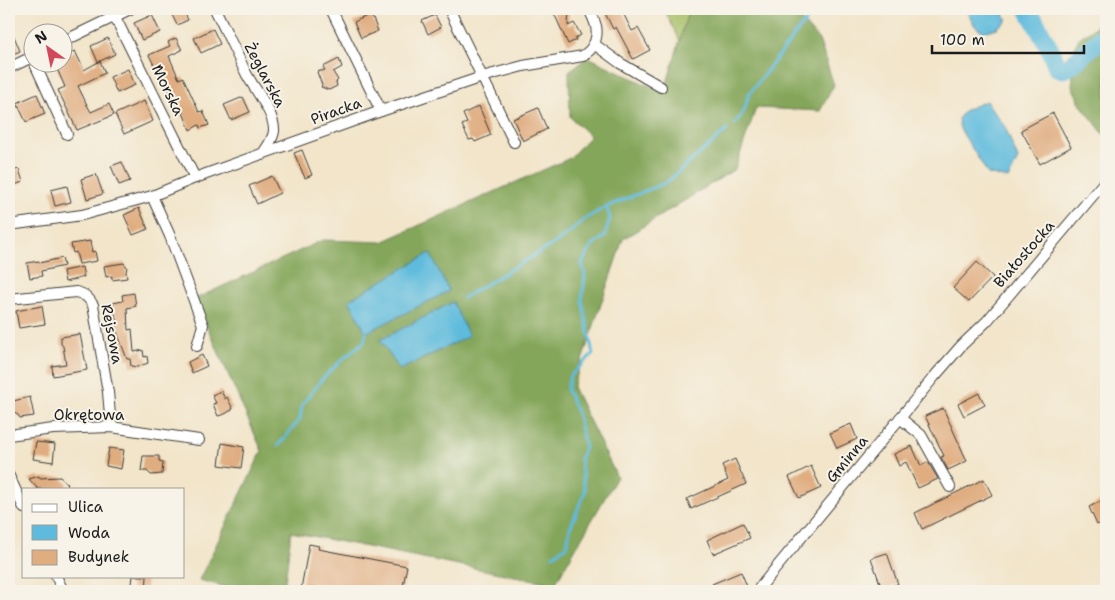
<svg xmlns="http://www.w3.org/2000/svg" width="1115" height="600" font-family="'Shantell Sans',sans-serif">
<style>
.green{fill:#a6bf65;stroke:#616e40}
.forest{fill:#84a65a;stroke:#50613b}
.water{fill:#5fbbdd;stroke:#3e6c7c}
.lines{fill:none;stroke-linecap:round;stroke-linejoin:round}
.stream{stroke:#5fbbdd;stroke-width:3}
.river{stroke:#5fbbdd;stroke-width:19}
.building{fill:#e0ad81}
.minor-casing{stroke:#3c3a36;stroke-width:12}
.minor{stroke:#fff;stroke-width:10}
.labels{text-anchor:middle;dominant-baseline:central;stroke-width:4;stroke-linejoin:round;paint-order:stroke}
.street-label{font-size:15px;fill:#1c1c1c;stroke:#f7f3e8}
</style>
<rect width="100%" height="100%" fill="#f7f3e8"/>
<filter id="ink" filterUnits="userSpaceOnUse"><feTurbulence type="fractalNoise" baseFrequency=".02" numOctaves="2"/><feDisplacementMap in="SourceGraphic" scale="10" xChannelSelector="R" yChannelSelector="G"/><feConvolveMatrix kernelMatrix="1 2 1 2 8 2 1 2 1" color-interpolation-filters="sRGB"/></filter>
<filter id="wash" filterUnits="userSpaceOnUse"><feTurbulence type="fractalNoise" baseFrequency=".0096" numOctaves="4" result="noise"/><feDisplacementMap in="SourceGraphic" scale="20" xChannelSelector="R" yChannelSelector="G"/><feGaussianBlur stdDeviation="1.12" result="paint"/><feColorMatrix in="noise" values="0 0 0 0 0 0 0 0 0 0 0 0 0 0 0 0 0 1.4 0 .05"/><feComposite in="paint" operator="in"/></filter>
<g filter="url(#wash)">
<rect width="100%" height="100%" fill="#f2e5ca"/>
<!-- green -->
<polygon class="green" points="664,9 689,9 680,41"/>
<!-- forest -->
<g class="forest">
<polygon points="689,9 791,9 819,40 834,85 820,111 756,108 735,169 623,239 573,387 617,477 555,584 291,532 284,591 242,591 199,580 262,451 195,299 323,240 382,242 570,158 590,136 570,117 569,71 588,57 664,93"/>
<polygon points="1104,21 1106,21 1106,137 1081,105 1072,86 1075,47 1079,38"/>
</g>
<!-- water -->
<g class="water">
<polygon points="966,9 1001,9 1007,20 997,28 984,32 975,26"/>
<polygon points="986,101 1005,127 1018,159 1008,179 988,174 960,129 958,119 965,110"/>
<polygon points="430,253 449,291 366,333 349,300"/>
<polygon points="453,302 469,336 400,370 380,340"/>
</g>
<g class="lines">
<!-- stream -->
<g class="stream">
<polyline points="735,124 744,111 749,94 815,9"/>
<polyline points="463,298 560,240 585,219 606,207 667,182 727,130"/>
<polyline points="278,446 300,419 302,405 322,379 344,358 364,342 366,333"/>
<polyline points="553,555 567,546 570,528 585,492 580,459 585,447 577,412 567,390 570,376 593,354 582,300 585,275 582,263 592,246 605,236 610,217 606,207"/>
</g>
<!-- river -->
<polyline class="river" points="1028,9 1050,49 1057,67 1063,69 1070,66 1106,34"/>
</g>
<g id="blocks">
<!-- building -->
<g class="building">
<polygon points="169,9 183,9 188,20 177,25"/>
<polygon points="552,9 569,9 568,26 574,23 581,35 575,38 576,40 568,44"/>
<polygon points="609,9 621,9 632,31 638,28 650,50 633,59 616,27 613,29 604,11"/>
<polygon points="371,14 378,31 361,38 354,22"/>
<polygon points="152,15 160,32 142,40 134,23"/>
<polygon points="435,15 441,27 428,34 422,21"/>
<polygon points="9,24 20,51 9,56"/>
<polygon points="213,29 220,44 201,53 194,38"/>
<polygon points="108,38 115,54 98,62 91,46"/>
<polygon points="176,38 182,50 169,56 179,79 183,77 199,112 203,111 209,125 200,128 199,125 190,130 180,105 176,106 161,72 158,73 149,55 170,46 168,42"/>
<polygon points="75,51 84,70 100,61 105,73 78,86 87,105 91,112 109,104 114,115 77,130 58,90 65,87 54,62 62,62 62,57"/>
<polygon points="339,59 342,67 333,72 338,80 336,82 337,86 329,90 321,87 322,85 317,72 325,70 323,67"/>
<polygon points="128,69 135,85 117,93 110,77"/>
<polygon points="37,94 45,114 26,122 17,103"/>
<polygon points="243,97 250,112 231,120 224,105"/>
<polygon points="144,101 153,121 124,134 115,114"/>
<polygon points="479,106 491,135 475,142 473,139 469,140 462,125 467,123 463,114"/>
<polygon points="538,108 547,129 523,141 513,119"/>
<polygon points="1053,113 1071,147 1040,164 1021,130"/>
<polygon points="302,150 312,175 305,178 294,153"/>
<polygon points="122,162 130,181 119,185 111,166"/>
<polygon points="19,169 23,182 9,187 9,172"/>
<polygon points="96,174 103,194 87,199 81,179"/>
<polygon points="272,176 280,193 257,204 249,186"/>
<polygon points="67,186 71,202 55,206 51,190"/>
<polygon points="139,208 148,229 133,235 124,215"/>
<polygon points="90,241 92,252 95,251 97,261 79,264 76,252 73,253 71,244"/>
<polygon points="62,258 64,266 41,271 42,276 30,278 27,263 39,261 39,263"/>
<polygon points="977,262 993,277 969,302 953,288"/>
<polygon points="124,263 127,267 126,272 127,278 112,280 112,276 106,277 104,266"/>
<polygon points="82,267 84,277 65,282 63,271"/>
<polygon points="134,293 136,306 127,308 128,330 132,329 134,352 143,350 144,357 147,356 148,363 137,367 131,366 130,359 127,359 115,327 117,326 113,303 123,301 122,295"/>
<polygon points="42,306 45,324 19,328 16,311"/>
<polygon points="80,334 87,370 53,376 52,366 66,364 63,346 61,344 61,337"/>
<polygon points="202,355 207,366 192,373 188,362"/>
<polygon points="221,391 225,399 227,397 233,409 225,414 218,416 213,404 216,403 212,395"/>
<polygon points="979,393 985,405 964,416 958,404"/>
<polygon points="30,397 34,416 20,418 19,416 12,411 9,411 9,402"/>
<polygon points="943,408 967,461 948,470 941,457 944,456 925,416"/>
<polygon points="851,424 857,439 837,448 830,433"/>
<polygon points="36,442 55,444 53,462 33,459"/>
<polygon points="222,443 244,447 241,468 219,465"/>
<polygon points="912,446 921,466 928,462 938,479 918,488 906,462 899,466 894,454"/>
<polygon points="109,448 124,450 121,469 106,466"/>
<polygon points="143,456 159,456 159,461 163,462 162,474 151,475 147,471 141,471"/>
<polygon points="735,459 746,484 691,509 687,499 728,480 722,465"/>
<polygon points="811,466 821,488 799,498 789,477"/>
<polygon points="39,476 39,478 60,477 68,484 63,489 38,489 29,479"/>
<polygon points="984,479 992,495 922,529 915,513"/>
<polygon points="1103,500 1106,508 1106,520 1097,525 1089,507"/>
<polygon points="743,523 750,538 713,554 707,540"/>
<polygon points="309,544 319,546 318,549 407,566 402,591 335,591 311,587 311,591 301,589"/>
<polygon points="887,553 898,584 882,589 871,558"/>
<polygon points="741,572 749,591 715,591 712,584"/>
<polygon points="133,576 147,576 146,591 131,591"/>
</g>
</g>
</g>
<g filter="url(#ink)">
<use href="#blocks" fill-opacity="0" stroke="#3c3a36" stroke-width="1"/>
<g class="lines">
<!-- minor casing -->
<g class="minor-casing">
<g id="minor">
<polyline points="111,9 195,178"/>
<path d="M215,9C226,31 236,53 247,75C255,90 275,114 274,131C273,140 267,147 262,155"/>
<polyline points="331,9 381,111"/>
<polyline points="449,9 514,142"/>
<path d="M589,9C595,22 600,30 594,44"/>
<polyline points="62,42 130,9"/>
<polyline points="34,62 67,134"/>
<polyline points="9,68 32,57"/>
<polyline points="152,196 170,236 203,325 197,346"/>
<polyline points="9,225 82,215 152,196 195,178 381,111 482,77 523,66 583,56 590,50 594,44 620,63 661,87"/>
<path d="M9,299L76,292C85,294 89,298 93,305L108,392L111,427"/>
<polyline points="900,418 921,435 950,487"/>
<polyline points="9,435 53,429 111,427 199,440"/>
<polyline points="9,476 24,508"/>
<polyline points="56,576 63,591"/>
<polyline points="757,591 934,377 961,346 987,321 1106,180"/>
</g>
</g>
<!-- minor -->
<use href="#minor" class="minor"/>
</g>
</g>
<g class="labels">
<!-- street labels -->
<g class="street-label">
<text transform="translate(265 75) rotate(62)">Żeglarska</text>
<text transform="translate(168 90) rotate(64)">Morska</text>
<text transform="translate(336 111) rotate(-20)">Piracka</text>
<text transform="translate(1024 254) rotate(-49)">Białostocka</text>
<text transform="translate(112 334) rotate(79)">Rejsowa</text>
<text x="89" y="415">Okrętowa</text>
<text transform="translate(847 459) rotate(-50)">Gminna</text>
</g>
</g>
<!-- margin -->
<rect width="1115" height="600" fill="none" stroke="#f7f3e8" stroke-width="30"/>
<!-- legend -->
<rect x="22" y="488" width="162" height="90" fill="#f7f3e8" stroke="#9f9d96"/>
<rect x="32" y="504" width="25" height="8" fill="#ffffff" stroke="#9f9d96"/>
<text x="68" y="512" font-size="15" fill="#1c1c1c">Ulica</text>
<rect x="32" y="525" width="25" height="15" fill="#5fbbdd" stroke="#9f9d96"/>
<text x="68" y="538" font-size="15" fill="#1c1c1c">Woda</text>
<rect x="32" y="550" width="25" height="15" fill="#e0ad81" stroke="#9f9d96"/>
<text x="68" y="562" font-size="15" fill="#1c1c1c">Budynek</text>
<!-- north arrow -->
<g transform="translate(48 48) rotate(327)"><circle r="24" fill="#f7f3e8" stroke="#9f9d96"/>
<path d="M0-4L9 19L0 12L-9 19Z" fill="#d1495b"/>
<text y="-8" font-size="14" font-weight="bold" text-anchor="middle" fill="#1c1c1c">N</text>
</g>
<!-- scale -->
<path d="M932 45v8h152v-8" fill="none" stroke="#1c1c1c" stroke-width="2.5"/>
<text x="940" y="45" font-size="15" fill="#1c1c1c" stroke="#f7f3e8" stroke-width="4" paint-order="stroke">100 m</text>
</svg>
